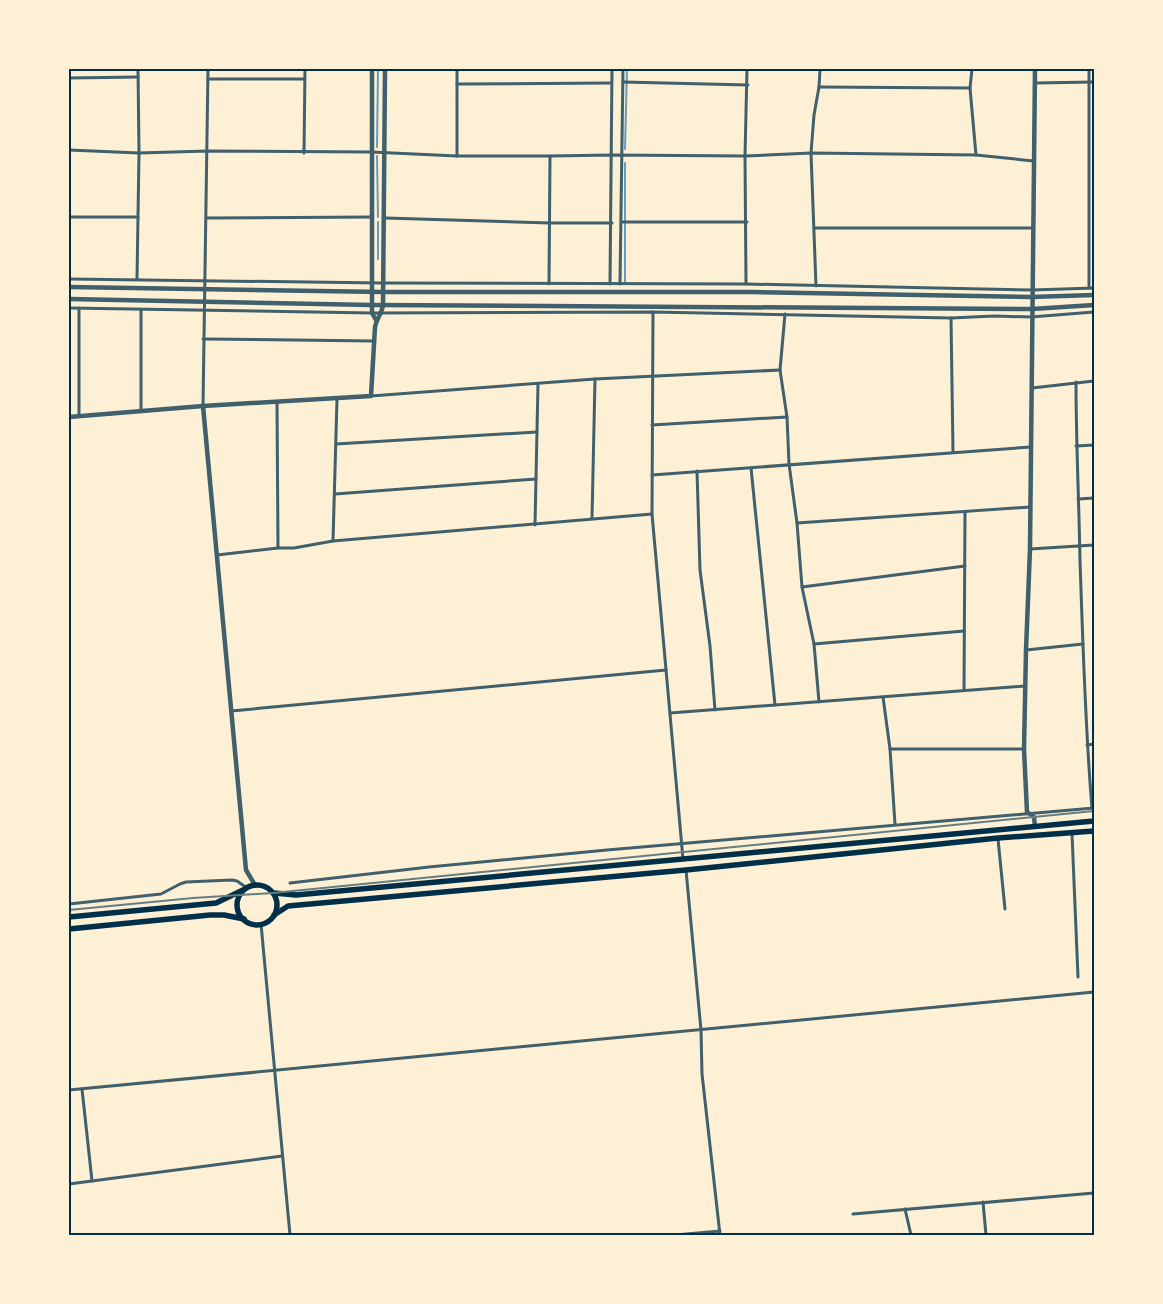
<svg xmlns="http://www.w3.org/2000/svg" width="1163" height="1304" font-family="'Open Sans',sans-serif">
<style>
.lines{fill:none;stroke-linecap:round;stroke-linejoin:round}
.stream{stroke:#669bbc;stroke-width:2}
.minor{stroke:#3f606c;stroke-width:3}
.tertiary{stroke:#3f606c;stroke-width:4.5}
.trunk{stroke:#003049;stroke-width:5.5}
.rail{stroke:#657d81;stroke-width:2}
.neatline{fill:none;stroke:#003049;stroke-width:2}
</style>
<rect width="100%" height="100%" fill="#fdf0d5"/>
<g class="lines">
<!-- stream -->
<g class="stream">
<polyline points="377,147 378,69"/>
<polyline points="625,149 627,69"/>
<polyline points="377,156 378,217"/>
<polyline points="378,259 378,222"/>
<polyline points="625,283 625,163"/>
</g>
<!-- minor -->
<g class="minor">
<polyline points="972,69 970,88 976,155"/>
<polyline points="1089,69 1089,288"/>
<polyline points="69,78 138,77"/>
<polyline points="208,79 304,79"/>
<polyline points="623,82 748,85"/>
<polyline points="1035,83 1094,82"/>
<polyline points="457,84 611,83"/>
<polyline points="819,87 970,88"/>
<polyline points="69,150 139,153 208,151 371,152 457,156 550,156 612,155 745,156 811,153 976,155 1034,161"/>
<polyline points="304,153 305,69"/>
<polyline points="457,156 457,69"/>
<polyline points="69,217 138,217"/>
<polyline points="207,218 372,217"/>
<polyline points="385,218 550,223 612,223"/>
<polyline points="622,222 747,222"/>
<polyline points="815,228 1033,228"/>
<polyline points="69,279 381,283 746,284 1032,290 1094,288"/>
<polyline points="137,279 139,153 138,69"/>
<polyline points="549,284 550,156"/>
<polyline points="610,284 612,69"/>
<polyline points="620,284 623,69"/>
<polyline points="746,284 745,156 747,69"/>
<polyline points="816,286 811,153 814,115 819,87 820,69"/>
<polyline points="69,308 372,313 653,312 951,318 994,316 1031,317 1094,312"/>
<polyline points="79,308 79,416"/>
<polyline points="653,312 652,514 683,859"/>
<polyline points="785,314 780,370 787,417 789,464 797,523 802,587 814,644 819,702"/>
<polyline points="951,318 953,452"/>
<polyline points="203,339 373,341"/>
<path d="M1076,382C1076,442 1079,501 1080,561C1083,644 1085,726 1092,808"/>
<polyline points="1032,388 1094,381"/>
<polyline points="371,396 595,379 780,370"/>
<polyline points="277,402 278,548"/>
<polyline points="203,406 208,69"/>
<polyline points="141,411 141,310"/>
<polyline points="652,425 787,417"/>
<polyline points="336,444 537,432"/>
<polyline points="1076,446 1094,445"/>
<polyline points="751,468 775,705"/>
<polyline points="697,471 700,570 710,646 715,710"/>
<polyline points="652,475 1031,447"/>
<polyline points="335,494 536,479"/>
<polyline points="1078,499 1094,498"/>
<polyline points="592,519 595,379"/>
<polyline points="797,523 1030,507"/>
<polyline points="535,525 538,384"/>
<polyline points="333,541 337,399"/>
<polyline points="1030,549 1094,545"/>
<polyline points="217,555 278,548 294,548 333,541 652,514"/>
<polyline points="802,587 965,566"/>
<polyline points="814,644 964,631"/>
<polyline points="1026,650 1083,644"/>
<polyline points="964,690 965,512"/>
<polyline points="883,697 890,749 895,824"/>
<polyline points="231,711 666,670"/>
<polyline points="670,713 1025,686"/>
<polyline points="1087,745 1094,744"/>
<polyline points="890,749 1024,749"/>
<polyline points="1072,834 1078,977"/>
<polyline points="998,839 1005,909"/>
<polyline points="686,870 701,1030 702,1074 720,1235"/>
<polyline points="290,883 429,867 607,850 1094,808"/>
<polyline points="69,904 161,894 180,884 186,882 232,880 237,881 247,888"/>
<polyline points="261,924 290,1235"/>
<polyline points="82,1089 92,1181"/>
<polyline points="69,1090 1094,992"/>
<polyline points="69,1184 282,1156"/>
<polyline points="983,1202 986,1235"/>
<polyline points="905,1209 911,1235"/>
<polyline points="853,1214 1094,1193"/>
<polyline points="675,1235 720,1231"/>
</g>
<!-- tertiary -->
<g class="tertiary">
<polyline points="372,69 372,313 376,320"/>
<polyline points="1035,69 1030,549 1026,650 1024,749 1027,812 1034,817 1035,827"/>
<polyline points="69,287 383,292 752,292 1031,297 1094,295"/>
<polyline points="69,299 372,305 1032,309 1094,305"/>
<polyline points="203,406 246,870 255,885"/>
<path d="M69,417L203,406L371,396L375,327C377,318 382,313 383,305L385,69"/>
</g>
<!-- trunk -->
<g class="trunk">
<circle cx="257" cy="905" r="20"/>
<polyline points="274,893 296,895 1094,821"/>
<polyline points="274,915 288,906 299,905 686,870 998,838 1094,831"/>
<polyline points="69,917 216,903 243,890"/>
<polyline points="69,929 210,915 224,915 244,919"/>
</g>
<!-- rail -->
<polyline class="rail" points="69,910 193,898 273,893 1094,811"/>
</g>
<!-- border -->
<rect width="1163" height="1304" fill="none" stroke="#fdf0d5" stroke-width="140"/>
<rect x="70" y="70" width="1023" height="1164" class="neatline"/>
</svg>
